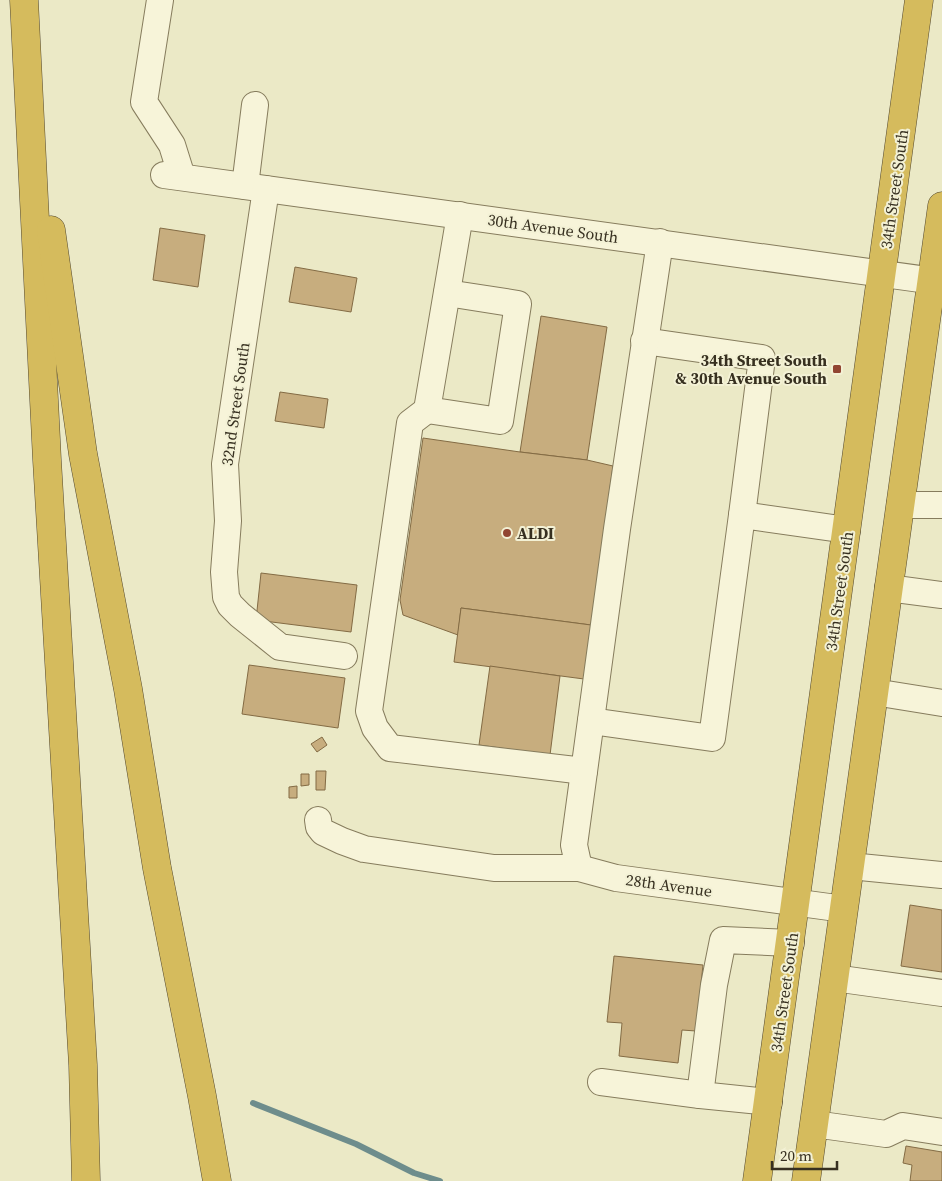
<svg xmlns="http://www.w3.org/2000/svg" width="942" height="1181" font-family="'Source Serif 4',serif">
<style>
.lines{fill:none;stroke-linecap:round;stroke-linejoin:round}
.stream{stroke:#6e8d8c;stroke-width:6}
.building{fill:#c7ad7e;stroke:#836b44}
.minor-casing{stroke:#867c5d;stroke-width:28}
.highway-casing{stroke:#544931;stroke-width:29}
.minor{stroke:#f7f4d9;stroke-width:26}
.highway{stroke:#d5bb5d;stroke-width:28}
.poi-dot{fill:#914531;stroke:#f3f1d5;stroke-width:2}
.labels{text-anchor:middle;dominant-baseline:central;stroke-width:4;stroke-linejoin:round;paint-order:stroke}
.street-label{font-size:16px;fill:#373020;stroke:#f3f1d5}
.poi-label{font-size:16px;font-weight:bold;fill:#373020;stroke:#f3f1d5;text-anchor:end}
</style>
<rect width="100%" height="100%" fill="#ebe9c6"/>
<g class="lines">
<!-- stream -->
<polyline class="stream" points="253,1103 356,1144 414,1173 440,1181"/>
</g>
<!-- building -->
<g class="building">
<polygon points="160,228 205,235 198,287 153,280"/>
<polygon points="295,267 357,278 351,312 289,302"/>
<polygon points="541,316 607,327 587,460 520,452"/>
<polygon points="280,392 328,399 324,428 275,421"/>
<polygon points="423,438 520,452 587,460 613,466 591,625 461,608 458,635 403,615 400,600"/>
<polygon points="261,573 357,585 351,632 256,620"/>
<polygon points="461,608 591,625 584,679 454,662"/>
<polygon points="249,665 345,678 338,728 242,714"/>
<polygon points="490,666 560,676 550,755 479,745"/>
<polygon points="322,737 327,745 317,752 311,744"/>
<polygon points="316,771 326,771 325,790 316,790"/>
<polygon points="301,774 309,774 309,785 301,786"/>
<polygon points="297,786 297,798 289,798 289,787"/>
<polygon points="910,905 942,910 942,972 901,966"/>
<polygon points="614,956 703,965 696,1031 682,1030 678,1063 619,1056 622,1023 607,1022"/>
<polygon points="906,1146 942,1152 942,1181 910,1181 912,1165 903,1163"/>
</g>
<g class="lines">
<!-- minor casing -->
<g class="minor-casing">
<g id="minor">
<polyline points="160,0 144,102 172,145 182,177"/>
<polyline points="164,175 942,282"/>
<polyline points="245,186 255,105"/>
<polyline points="266,189 225,464 228,521 224,572 226,597 230,605 240,615 280,647 344,656"/>
<polyline points="460,215 427,410 410,423 369,711 375,728 390,748 584,771"/>
<polyline points="644,341 762,358 742,515"/>
<polyline points="427,410 500,421 518,304 447,293"/>
<polyline points="900,505 942,505"/>
<polyline points="888,588 942,595"/>
<polyline points="874,692 942,703"/>
<polyline points="591,721 712,738 742,515 847,530"/>
<polyline points="318,820 319,827 323,832 342,841 364,849 494,868 579,868 616,878 844,909"/>
<polyline points="850,866 942,875"/>
<polyline points="579,868 574,845 617,529 660,242"/>
<polyline points="834,978 942,993"/>
<polyline points="601,1082 700,1095"/>
<polyline points="769,1102 700,1095 714,985 723,940 791,943"/>
<polyline points="814,1124 886,1134 903,1126 942,1132"/>
</g>
</g>
<!-- highway casing -->
<g class="highway-casing">
<g id="highway">
<polyline points="24,0 47,460 83,1065 86,1181"/>
<polyline points="51,230 83,454 128,689 157,868 202,1096 217,1181"/>
<polyline points="757,1181 919,0"/>
<polyline points="806,1181 942,206"/>
</g>
</g>
<!-- minor -->
<use href="#minor" class="minor"/>
<!-- highway -->
<use href="#highway" class="highway"/>
</g>
<!-- markers -->
<g class="poi-dot">
<rect x="832" y="364" width="10" height="10" rx="2.5"/>
<circle cx="507" cy="533" r="5"/>
</g>
<g class="labels">
<!-- street labels -->
<g class="street-label">
<text transform="translate(894 189) rotate(-82)">34th Street South</text>
<text transform="translate(553 228) rotate(8)">30th Avenue South</text>
<text transform="translate(235 404) rotate(-82)">32nd Street South</text>
<text transform="translate(839 591) rotate(-82)">34th Street South</text>
<text transform="translate(669 885) rotate(8)">28th Avenue</text>
<text transform="translate(784 992) rotate(-82)">34th Street South</text>
</g>
<!-- poi labels -->
<g class="poi-label">
<text x="827" y="360">34th Street South<tspan x="827" dy="18">&amp; 30th Avenue South</tspan></text>
<text x="517" y="533" text-anchor="start">ALDI</text>
</g>
</g>
<!-- scale -->
<path d="M772 1161v8h65v-8" fill="none" stroke="#373020" stroke-width="2.5"/>
<text x="780" y="1161" font-size="15" fill="#373020" stroke="#f3f1d5" stroke-width="4" paint-order="stroke">20 m</text>
</svg>
